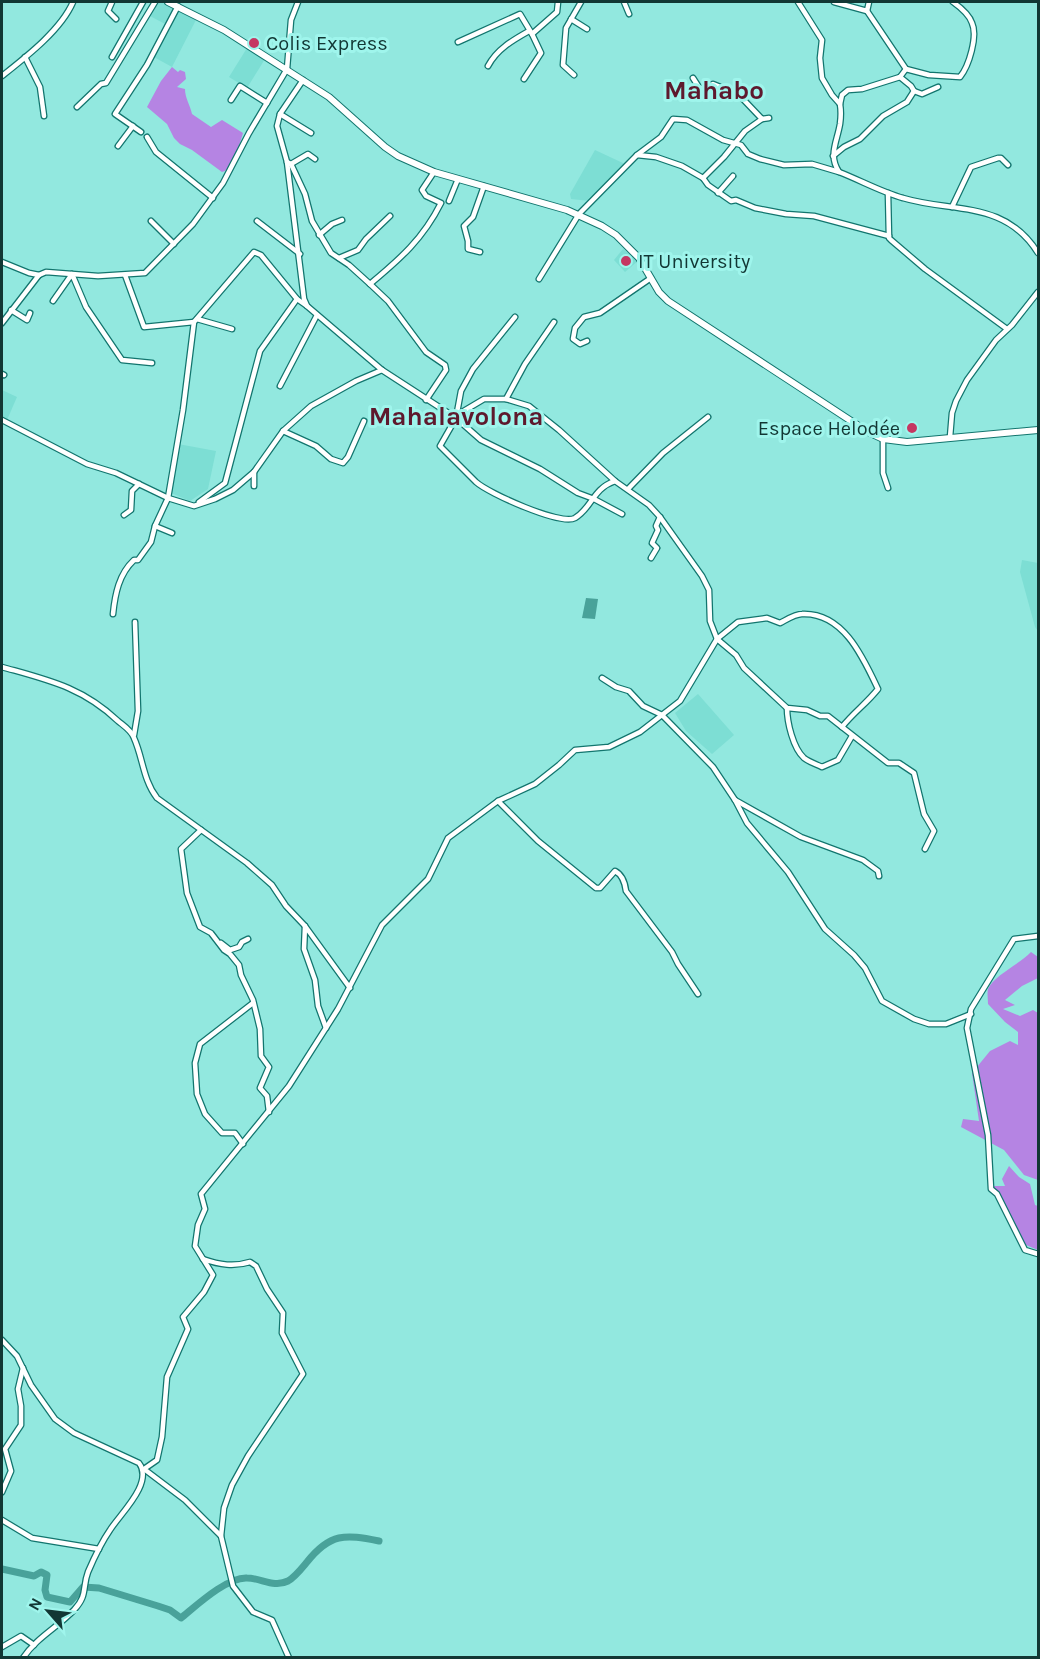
<svg xmlns="http://www.w3.org/2000/svg" width="1040" height="1659" font-family="Karla,sans-serif">
<style>
.built{fill:#7dded4}
.forest{fill:#b584e3}
.water{fill:#49a29a}
.lines{fill:none;stroke-linecap:round;stroke-linejoin:round}
.river{stroke:#49a29a;stroke-width:7}
.minor-casing{stroke:#12756e;stroke-width:7}
.major-casing{stroke:#12756e;stroke-width:8}
.minor{stroke:#fff;stroke-width:4.5}
.major{stroke:#fff;stroke-width:6}
.poi-dot{fill:#c53762;stroke:#9ff5ec;stroke-width:2}
.labels{text-anchor:middle;dominant-baseline:central;stroke-width:6;stroke-linejoin:round;paint-order:stroke}
.poi-label{font-size:20px;fill:#123734;stroke:#9ff5ec;text-anchor:start}
.district-label{font-size:26px;font-weight:bold;fill:#5e192d;stroke:#9ff5ec}
</style>
<rect width="100%" height="100%" fill="#92e8df"/>
<!-- built -->
<g class="built">
<polygon points="157,2 164,2 176,7 167,25 148,15"/>
<polygon points="178,6 198,16 172,67 152,56"/>
<polygon points="247,48 265,59 247,88 229,77"/>
<polygon points="595,150 625,164 590,201 571,199 570,194"/>
<polygon points="623,249 638,261 625,272 614,260"/>
<polygon points="2,390 17,397 7,420 2,417"/>
<polygon points="178,444 216,451 208,489 190,501 171,493"/>
<polygon points="1022,560 1038,563 1038,631 1035,627 1020,572"/>
<polygon points="698,694 734,735 712,754 686,731 675,713"/>
</g>
<!-- forest -->
<g class="forest">
<path d="M172,67L178,72L180,70L185,72L186,79L177,87L185,89C185,98 190,105 192,114L211,127L222,120L243,133L236,156L225,171L222,172L192,150L180,144L174,138L167,124L147,107L161,81Z"/>
<path d="M1031,952L1038,957V978L1022,986L1005,1000L1015,1005L1003,1009L1020,1016L1033,1010L1038,1013V1180L1024,1175L1004,1150L961,1127L963,1119L979,1121L972,1073L990,1051L1010,1041L1018,1045V1032L1005,1022L988,1004C988,1000 987,993 988,989C994,975 1020,964 1031,952Z"/>
<polygon points="1009,1166 1019,1177 1030,1184 1035,1205 1038,1206 1038,1250 1026,1245 1000,1205 993,1186 1005,1186 1002,1179"/>
</g>
<!-- water -->
<polygon class="water" points="586,598 598,599 595,619 582,618"/>
<g class="lines">
<!-- river -->
<path class="river" d="M2,1569L34,1576L41,1572L47,1575L45,1590L47,1597L70,1602L83,1587L99,1588L158,1606L170,1610L181,1618C197,1605 227,1577 247,1578C261,1578 274,1588 288,1581C295,1577 302,1568 307,1562C330,1533 345,1534 379,1541"/>
<!-- minor casing -->
<g class="minor-casing">
<g id="minor">
<polyline points="112,2 108,11 116,19"/>
<polyline points="624,2 629,14"/>
<path d="M798,2L822,40L820,58L822,78L832,95L840,104C841,110 841,117 840,124C837,142 828,155 839,172C860,180 881,192 903,198C953,213 1005,200 1038,253"/>
<polyline points="834,2 867,11 869,2"/>
<polyline points="867,11 906,69"/>
<polyline points="571,19 587,29"/>
<polyline points="458,42 520,14 532,34"/>
<polyline points="25,57 40,87 44,116"/>
<polyline points="112,57 143,2"/>
<path d="M488,66C497,49 513,40 529,31"/>
<polyline points="574,75 563,65 566,28 581,2"/>
<path d="M2,76C26,57 61,30 73,2"/>
<polyline points="693,78 700,89 713,84 723,88 742,98 762,119 769,118"/>
<polyline points="524,79 541,53 532,34 557,12 558,2"/>
<polyline points="303,80 280,114 277,126 287,162 304,299 307,306 382,370 456,418 481,440 540,469 578,493 594,499 622,514"/>
<path d="M914,91L911,86L900,77L906,69L929,75L960,77C969,66 978,36 972,23C969,14 960,7 953,2"/>
<polyline points="231,100 240,86 267,103"/>
<polyline points="840,104 842,95 848,90 862,89 900,77"/>
<polyline points="77,107 101,84 106,83 155,2"/>
<polyline points="280,114 311,133"/>
<polyline points="141,132 115,114 147,65 178,6"/>
<polyline points="147,137 156,152 213,198"/>
<polyline points="118,146 133,126"/>
<polyline points="637,155 661,137 673,119 687,120 723,140 741,145 748,154 760,159 784,165 812,164 839,172"/>
<polyline points="833,156 844,147 860,139 883,116 907,102 914,91 922,94 938,87"/>
<polyline points="287,162 291,164 305,194 312,221 331,253 349,265 370,284 388,301 426,352 445,365 446,370 426,400"/>
<polyline points="291,164 308,154 315,159"/>
<polyline points="703,178 724,157 745,131 762,119"/>
<polyline points="718,193 733,176"/>
<polyline points="888,193 889,238 891,240 925,269 1007,329"/>
<polyline points="449,201 458,179"/>
<polyline points="952,207 971,167 998,158 1001,158 1008,165"/>
<polyline points="151,221 174,244"/>
<polyline points="257,221 300,254"/>
<polyline points="319,235 332,224 342,220"/>
<polyline points="480,252 468,249 468,241 464,226 473,217 484,186"/>
<polyline points="339,258 358,250 366,239 390,216"/>
<polyline points="2,262 29,273 39,275"/>
<polyline points="125,275 144,327 194,322"/>
<polyline points="539,279 579,214 637,155 656,157 682,166 703,178 708,185 731,201 736,200 755,208 786,214 814,216 889,236"/>
<path d="M370,284C400,259 423,239 441,203L426,196L422,190L434,172"/>
<polyline points="53,301 72,274 86,307 122,360 152,363"/>
<polyline points="11,310 27,320 30,313"/>
<path d="M515,317L473,369L461,391L456,418L440,446C452,458 464,470 476,482C488,493 561,526 575,518C593,507 592,489 615,481"/>
<polyline points="197,319 232,329"/>
<polyline points="2,323 39,275 46,272 98,276 145,273 193,224 223,183 249,133 287,69 291,20 298,2"/>
<polyline points="587,341 580,344 573,339 575,328 584,317 600,313 651,278"/>
<polyline points="2,374 4,375"/>
<polyline points="280,386 317,315"/>
<polyline points="506,399 525,364 554,322"/>
<polyline points="457,415 484,399 506,399 529,406 559,430 615,481 649,505 660,517 702,576 709,590 710,621 717,639 736,655 744,668 787,708 807,710 820,716 828,716 888,763 899,763 914,773 924,814 934,831 925,849"/>
<polyline points="2,420 87,464 116,473 168,498 194,506 215,499 233,490 254,472 283,431 311,406 356,381 382,370"/>
<polyline points="283,431 316,446 331,459 343,463 348,457 364,421"/>
<polyline points="950,437 952,413 956,401 967,380 996,340 1012,325 1038,292"/>
<polyline points="883,439 883,473 888,488"/>
<polyline points="254,486 254,472"/>
<polyline points="628,489 663,453 708,417"/>
<polyline points="199,502 225,483 260,351 297,299"/>
<polyline points="124,515 131,510 132,491 139,484"/>
<polyline points="155,526 172,533"/>
<polyline points="651,558 657,548 652,543 658,530 656,526 660,517"/>
<path d="M113,614C115,594 119,574 134,560H138L151,542L155,526L168,498L183,410L194,322L254,252L261,255L297,299L307,306"/>
<path d="M2,667C48,680 82,687 118,721C124,726 132,731 134,738C143,758 143,780 157,798L247,863L272,885L286,906L305,926L350,988"/>
<polyline points="602,678 616,687 629,691 643,706 662,715 713,767 735,800 747,823 788,872 825,929 854,955 865,968 882,1001 914,1019 929,1024 946,1024 971,1014"/>
<path d="M787,708C787,722 793,748 804,758C809,762 816,764 822,767L838,760L852,736"/>
<polyline points="134,735 138,711 135,622"/>
<polyline points="735,800 801,837 863,860 878,871 879,876"/>
<path d="M498,801L538,841L596,888H600L615,871C623,875 625,883 626,891L672,952L678,964L698,994"/>
<polyline points="201,830 181,849 187,893 200,927 211,933 224,950 230,954 239,965 241,975 253,1000 260,1029 261,1056 269,1067 260,1088 267,1096 269,1112"/>
<polyline points="305,926 304,949 315,980 318,1006 326,1028"/>
<polyline points="1038,936 1014,939 971,1009 967,1028 988,1135 991,1189 997,1194 1025,1250 1038,1254"/>
<polyline points="221,943 230,950 239,947 242,942 248,939"/>
<polyline points="243,1144 235,1133 222,1133 205,1114 197,1094 195,1063 200,1044 253,1003"/>
<path d="M203,1259C220,1265 234,1267 250,1262L256,1266L267,1289L283,1313L282,1333L303,1374L248,1456L232,1485L224,1508L221,1536"/>
<path d="M2,1340L17,1356L31,1385L55,1419L74,1433L139,1463C154,1483 120,1514 110,1530C101,1543 94,1558 88,1572C82,1588 88,1595 74,1610C58,1627 36,1638 23,1658"/>
<polyline points="2,1492 11,1471 5,1449 21,1425 21,1406 18,1389 23,1368"/>
<polyline points="2,1520 32,1538 99,1549"/>
<polyline points="2,1647 21,1636 34,1645"/>
<path d="M289,1658L272,1620L253,1612L233,1586L221,1536L185,1500L144,1469L157,1460L162,1437L167,1377L188,1329L183,1317L204,1292L213,1275L195,1246L198,1225L205,1209L201,1194L289,1086L338,1009L382,925L428,879L448,838L498,801L535,784L559,765L575,750L609,747L640,732L680,701L717,639L738,622L767,618L780,623C786,620 795,614 802,614C843,612 863,657 878,689C867,703 853,713 842,727"/>
</g>
</g>
<!-- major casing -->
<g class="major-casing">
<polyline id="major" points="168,2 224,30 329,97 385,147 398,156 434,172 567,210 602,226 616,235 639,258 659,292 668,301 868,432 883,439 907,442 1038,430"/>
</g>
<!-- minor -->
<use href="#minor" class="minor"/>
<!-- major -->
<use href="#major" class="major"/>
</g>
<!-- markers -->
<g class="poi-dot">
<circle cx="254" cy="43" r="6"/>
<circle cx="626" cy="261" r="6"/>
<circle cx="912" cy="428" r="6"/>
</g>
<g class="labels">
<!-- poi labels -->
<g class="poi-label">
<text x="266" y="43">Colis Express</text>
<text x="638" y="261">IT University</text>
<text x="900" y="428" text-anchor="end">Espace Helodée</text>
</g>
<!-- district labels -->
<g class="district-label">
<text x="714" y="90">Mahabo</text>
<text x="456" y="416">Mahalavolona</text>
</g>
</g>
<!-- border -->
<rect width="1040" height="1659" fill="none" stroke="#123734" stroke-width="6"/>
<!-- north arrow -->
<g transform="translate(48 1611) rotate(298)" stroke="#9ff5ec" stroke-width="4.5" paint-order="stroke">
<path d="M0-4.5L10 22L0 15L-10 22Z" fill="#123734"/>
<text y="-9" font-size="16" font-weight="bold" text-anchor="middle" fill="#123734">N</text>
</g>
</svg>
